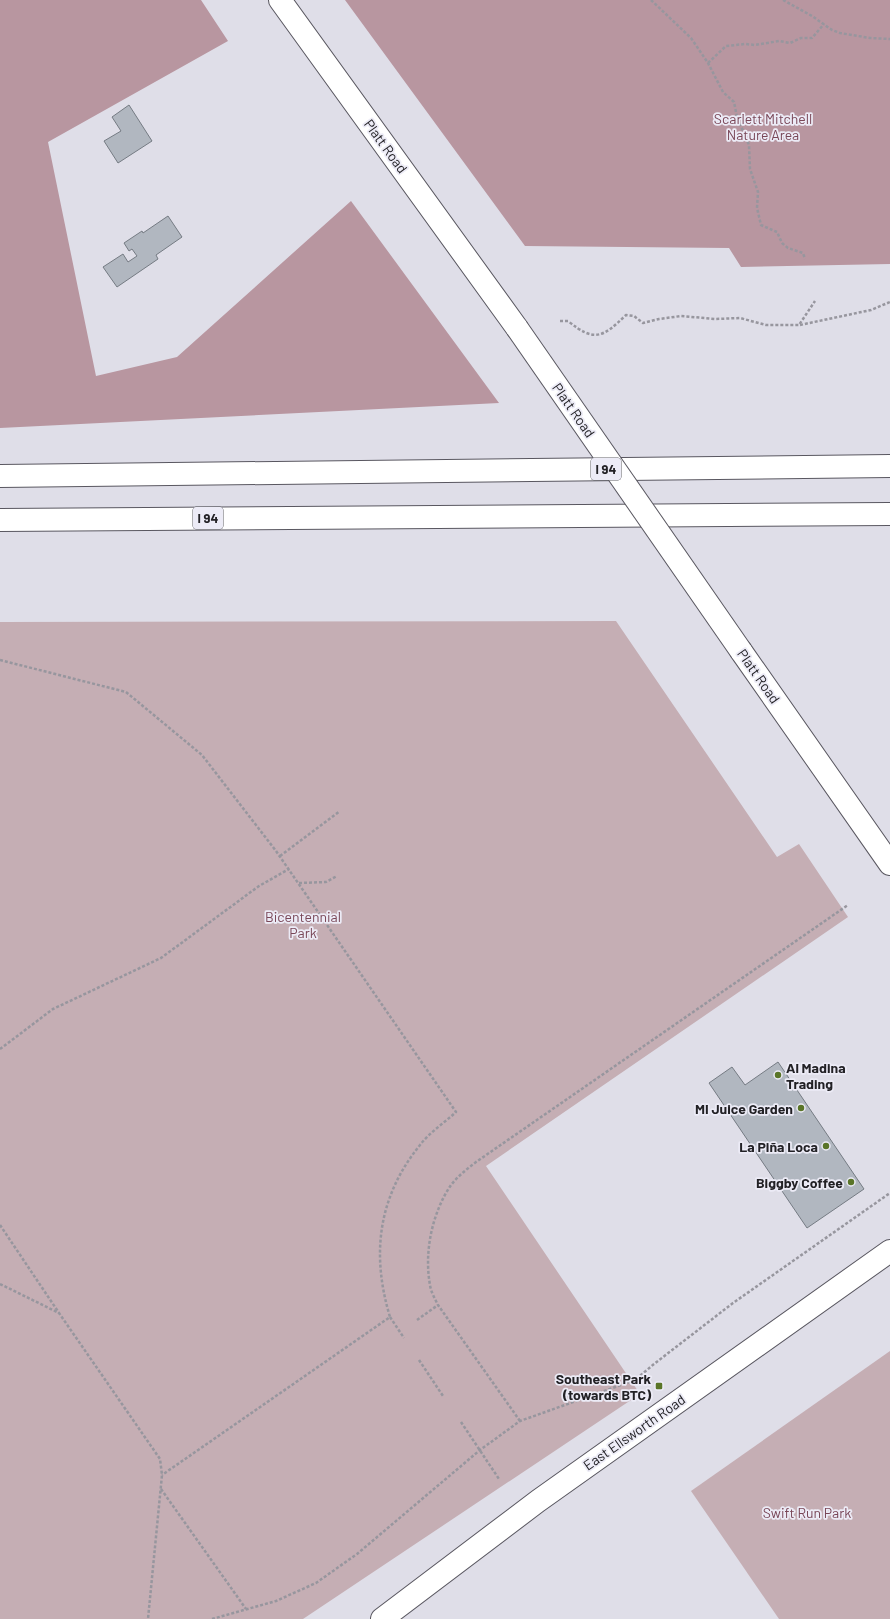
<svg xmlns="http://www.w3.org/2000/svg" width="890" height="1619" font-family="Barlow,sans-serif">
<style>
.green{fill:#c5aeb4}
.forest{fill:#b896a0}
.building{fill:#b1b7c0;stroke:#757b83}
.lines{fill:none;stroke-linecap:round;stroke-linejoin:round}
.secondary-casing{stroke:#595760;stroke-width:24}
.highway-casing{stroke:#595760;stroke-width:24}
.path{stroke:#97969e;stroke-width:2.5;stroke-dasharray:3 2;stroke-linecap:butt}
.secondary{stroke:#fff;stroke-width:22}
.highway{stroke:#fff;stroke-width:22}
.secondary-bridge-casing{stroke:#595760;stroke-width:24;stroke-linecap:butt}
.secondary-bridge{stroke:#fff;stroke-width:22}
.poi-dot{fill:#5a7528;stroke:#ecebf6;stroke-width:1.5}
.labels{text-anchor:middle;dominant-baseline:central;stroke-width:3.5;stroke-linejoin:round;paint-order:stroke}
.shield{fill:#ecebf6;stroke:#5f5e64;stroke-width:1}
.shield-label{font-size:13px;font-weight:bold;fill:#222125}
.park-label{font-size:14px;fill:#794657;stroke:#ecebf6}
.street-label{font-size:14px;fill:#222125;stroke:#ecebf6}
.poi-label{font-size:14px;font-weight:bold;fill:#222125;stroke:#ecebf6;text-anchor:end}
</style>
<rect width="100%" height="100%" fill="#dfdee8"/>
<!-- green -->
<g class="green">
<polygon points="616,621 777,857 799,844 848,917 486,1166 640,1394 303,1619 0,1619 0,622"/>
<polygon points="890,1351 890,1619 779,1619 691,1491"/>
</g>
<!-- forest -->
<g class="forest">
<polygon points="0,0 201,0 228,41 48,142 96,376 177,357 351,201 499,403 0,428"/>
<polygon points="345,0 890,0 890,264 741,267 729,248 525,246"/>
</g>
<!-- building -->
<g class="building">
<polygon points="129,105 152,141 118,163 104,141 121,131 112,117"/>
<polygon points="168,216 182,237 156,255 158,259 117,287 103,267 123,254 128,262 137,256 132,249 129,251 124,243 142,231 143,233"/>
<polygon points="778,1062 864,1189 807,1228 709,1083 732,1067 745,1085"/>
</g>
<g class="lines">
<!-- secondary casing -->
<g class="secondary-casing">
<g id="secondary">
<polyline points="280,0 517,328"/>
<polyline points="741,651 890,864"/>
<polyline points="382,1619 538,1501 890,1251"/>
</g>
</g>
<!-- highway casing -->
<g class="highway-casing">
<g id="highway">
<polyline points="0,476 890,466"/>
<polyline points="0,520 890,514"/>
</g>
</g>
<!-- path -->
<g class="path">
<polyline points="651,0 691,38 708,63 723,92 734,102 737,117 749,145 750,169 758,192 757,208 761,225 777,232 782,243 788,248 803,253 805,259"/>
<polyline points="783,0 812,16 832,30 840,33 870,38 890,39"/>
<polyline points="708,63 726,46 745,44 755,45 779,41 790,43 801,38 812,38 824,24"/>
<path d="M560,321H568C595,343 603,337 626,315L634,316L643,323L659,319L681,316L715,319L740,318L766,325H799L815,301"/>
<polyline points="800,325 871,310 890,302"/>
<path d="M0,660L126,692L202,755L276,851L456,1112C444,1123 429,1133 420,1145C378,1197 371,1254 390,1317L162,1475"/>
<polyline points="280,856 340,811"/>
<polyline points="299,883 326,882 337,876"/>
<polyline points="0,1049 53,1009 161,958 259,886 289,869"/>
<polyline points="0,1225 59,1313"/>
<polyline points="0,1284 59,1313 160,1459 162,1475 148,1619"/>
<polyline points="390,1317 404,1338"/>
<polyline points="417,1320 438,1305"/>
<polyline points="419,1360 443,1396"/>
<path d="M520,1421L438,1305C435,1299 431,1292 430,1285C424,1252 432,1213 451,1185C458,1176 467,1169 476,1162L848,905"/>
<polyline points="461,1422 499,1479"/>
<polyline points="161,1489 246,1609"/>
<polyline points="212,1619 276,1601 316,1583 357,1554 480,1450 520,1421 635,1380 654,1364 733,1303 890,1193"/>
</g>
<!-- secondary -->
<use href="#secondary" class="secondary"/>
<!-- highway -->
<use href="#highway" class="highway"/>
<!-- secondary-bridge casing -->
<g class="secondary-bridge-casing">
<polyline id="secondary-bridge" points="517,328 741,651"/>
</g>
<!-- secondary-bridge -->
<use href="#secondary-bridge" class="secondary-bridge"/>
</g>
<!-- markers -->
<g class="poi-dot">
<circle cx="778" cy="1075" r="4"/>
<circle cx="801" cy="1108" r="4"/>
<circle cx="826" cy="1146" r="4"/>
<circle cx="851" cy="1182" r="4"/>
<rect x="655" y="1382" width="8" height="8" rx="2"/>
</g>
<g class="labels">
<!-- shield labels -->
<g class="shield">
<rect x="591" y="458" width="30" height="22" rx="3"/>
<rect x="193" y="507" width="30" height="22" rx="3"/>
</g>
<g class="shield-label">
<text x="606" y="469">I 94</text>
<text x="208" y="518">I 94</text>
</g>
<!-- park labels -->
<g class="park-label">
<text x="763" y="118">Scarlett Mitchell<tspan x="763" dy="16">Nature Area</tspan></text>
<text x="303" y="916">Bicentennial<tspan x="303" dy="16">Park</tspan></text>
<text x="807" y="1512">Swift Run Park</text>
</g>
<!-- street labels -->
<g class="street-label">
<text transform="translate(386 146) rotate(54)">Platt Road</text>
<text transform="translate(574 410) rotate(55)">Platt Road</text>
<text transform="translate(759 676) rotate(55)">Platt Road</text>
<text transform="translate(634 1432) rotate(-35)">East Ellsworth Road</text>
</g>
<!-- poi labels -->
<g class="poi-label">
<text x="786" y="1067" text-anchor="start">Al Madina<tspan x="786" dy="16">Trading</tspan></text>
<text x="793" y="1108">MI Juice Garden</text>
<text x="818" y="1146">La Piña Loca</text>
<text x="843" y="1182">Biggby Coffee</text>
<text x="651" y="1378">Southeast Park<tspan x="651" dy="16">(towards BTC)</tspan></text>
</g>
</g>
</svg>
